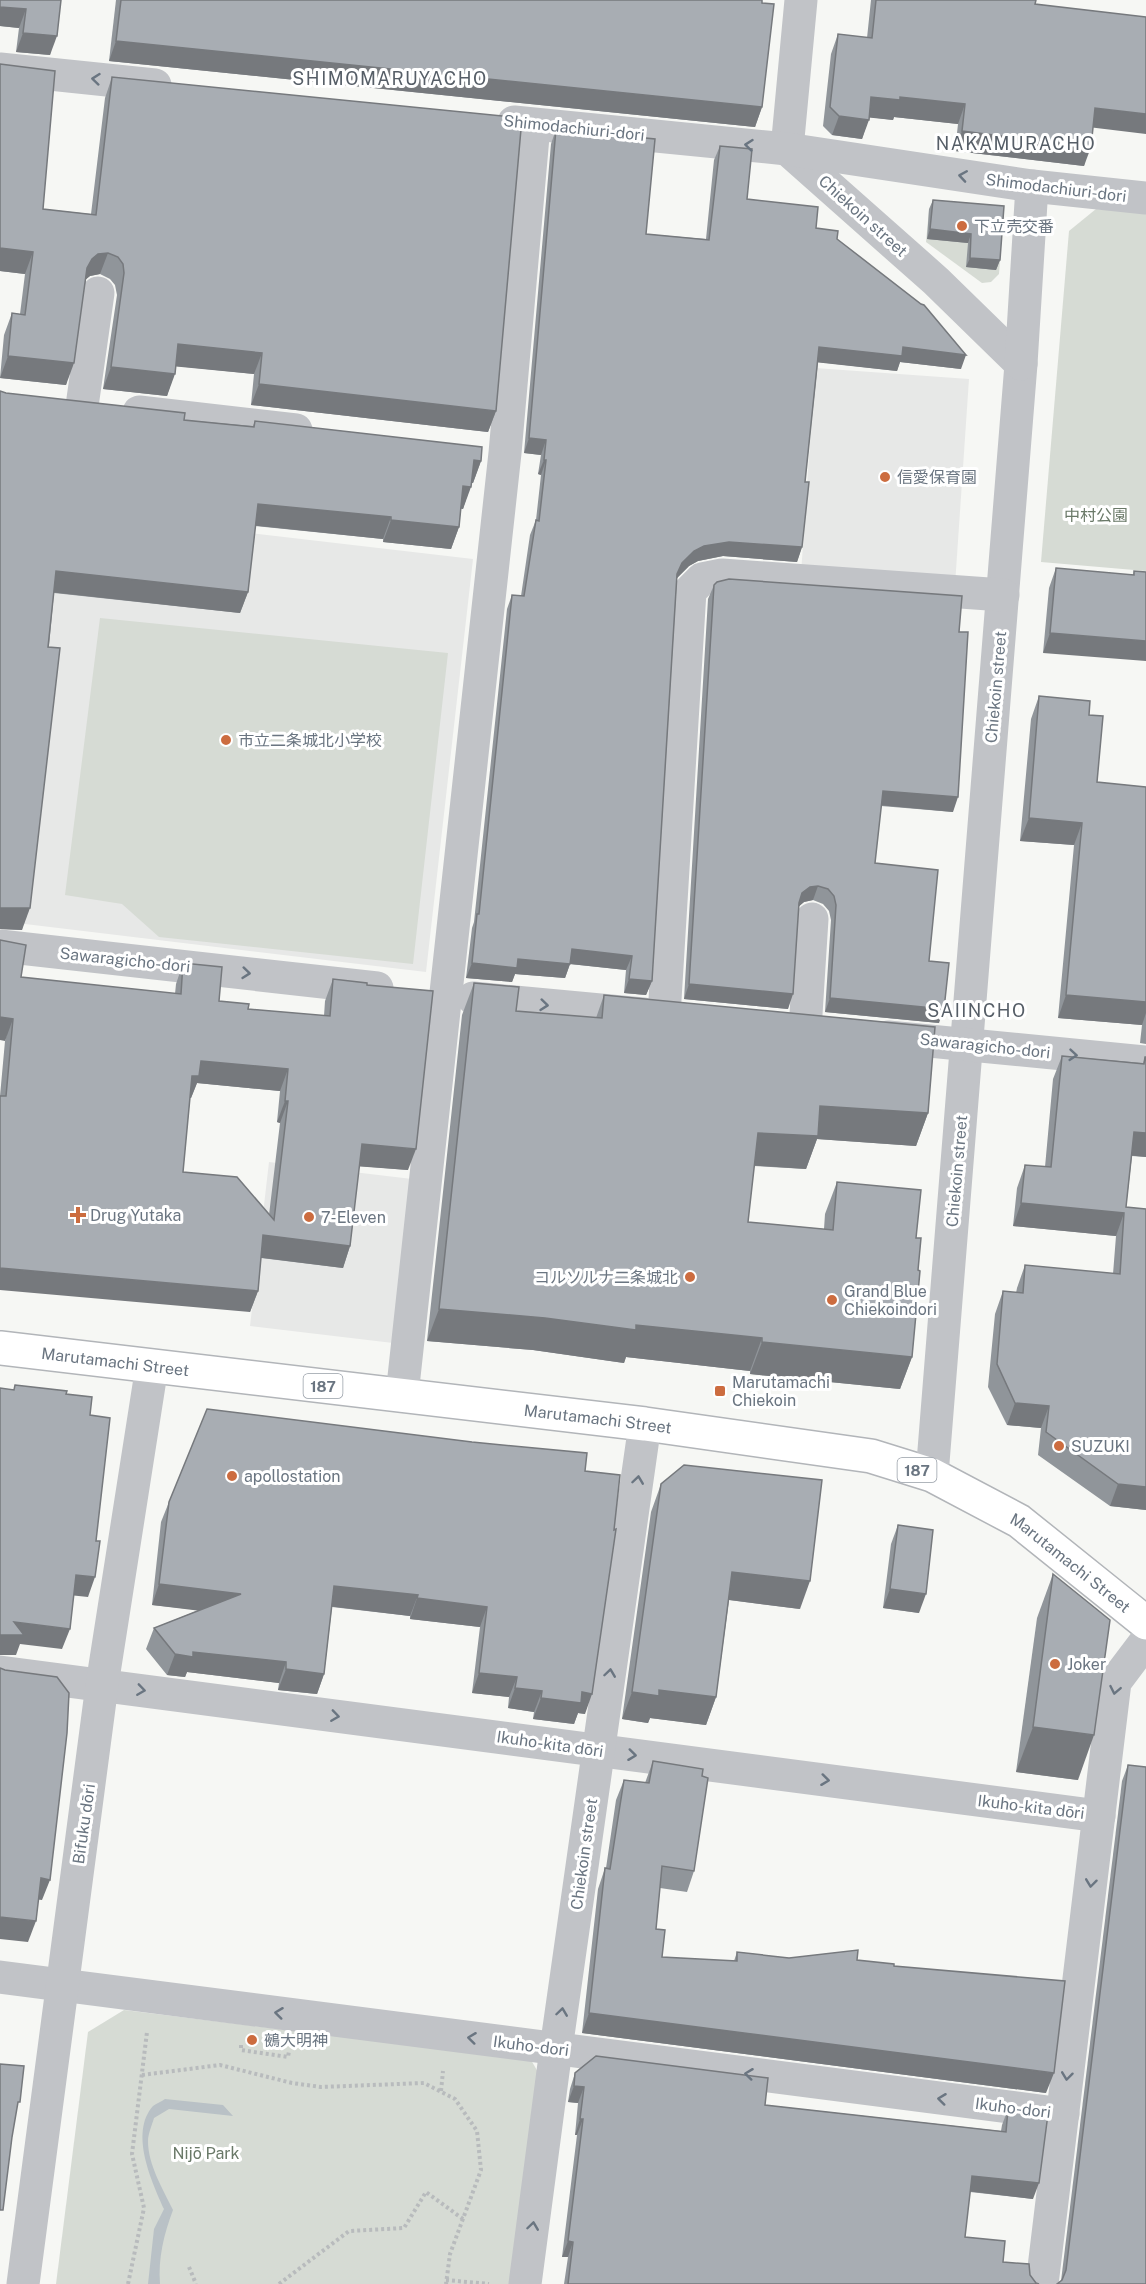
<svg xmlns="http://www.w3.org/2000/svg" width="1146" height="2284" font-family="'Public Sans','Noto Sans JP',sans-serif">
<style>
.built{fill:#e7e8e7}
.green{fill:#d6dbd4}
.water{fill:#b9c1c6}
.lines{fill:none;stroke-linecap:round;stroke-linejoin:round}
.major-casing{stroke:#b2b5b9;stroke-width:36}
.path{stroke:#b8bbbd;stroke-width:4;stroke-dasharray:3 3;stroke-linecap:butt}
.minor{stroke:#c1c3c7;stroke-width:33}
.major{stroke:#fff;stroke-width:33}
.wall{fill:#90959a;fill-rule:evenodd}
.shaded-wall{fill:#76797d}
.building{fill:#a8adb3;stroke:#76797d;stroke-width:1.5;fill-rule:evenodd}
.oneway{stroke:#6a7581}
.poi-dot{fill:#cc6c3f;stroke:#fff;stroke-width:2}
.labels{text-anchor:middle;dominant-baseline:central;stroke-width:6;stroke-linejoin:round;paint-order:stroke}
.shield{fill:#fff;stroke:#979ea7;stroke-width:1.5}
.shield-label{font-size:15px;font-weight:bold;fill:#6a7581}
.street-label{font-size:16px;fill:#6a7581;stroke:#fff}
.poi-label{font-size:16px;fill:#6a7581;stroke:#fff;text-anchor:start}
.park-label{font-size:16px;fill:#6a7968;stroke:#fff}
.neighbourhood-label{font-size:18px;letter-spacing:1.5px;fill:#565e67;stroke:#fff}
</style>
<rect width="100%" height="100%" fill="#f6f7f4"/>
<!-- built -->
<g class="built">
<polygon points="815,368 969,379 955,585 801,574"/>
<polygon points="0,504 473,559 426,972 0,921"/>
<polygon points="269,1162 412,1179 393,1343 250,1326"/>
</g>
<!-- green -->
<g class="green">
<polygon points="929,209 998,213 1003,220 999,274 991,282 982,283 926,242"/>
<polygon points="1096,209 1146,213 1146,571 1041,562 1069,231"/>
<polygon points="100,618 448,653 413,964 159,937 122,904 65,895"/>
<polygon points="124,2010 531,2060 542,2079 513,2284 56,2284 88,2032"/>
</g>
<!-- water -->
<path class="water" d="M165,2099L223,2105L233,2116L169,2109L154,2118C152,2125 148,2134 148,2141C148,2165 163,2189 173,2210C164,2234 158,2258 160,2284H148L154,2229L164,2209C152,2182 129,2133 153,2106C156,2104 162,2101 165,2099Z"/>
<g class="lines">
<!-- major casing -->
<g class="major-casing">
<g id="major">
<path id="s1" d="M0,1348L645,1424L871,1456L932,1475L1019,1521L1146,1623"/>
</g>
</g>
<!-- path -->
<g class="path">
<polyline points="241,2045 241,2050 288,2057 289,2051"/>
<polyline points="142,2075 220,2065 292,2083 321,2087 424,2083 455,2099 477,2131 481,2170 450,2254 446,2284"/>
<polyline points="441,2091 443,2071"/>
<polyline points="189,2267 196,2284"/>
<polyline points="446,2280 489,2284"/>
<polyline points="128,2284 144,2208 132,2154 147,2032"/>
<polyline points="279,2284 349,2231 404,2228 426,2192 463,2219"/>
</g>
<!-- minor -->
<g class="minor">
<polyline points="801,0 787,149 936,281 1021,364 932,1475"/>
<polyline points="0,69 155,85"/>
<polyline points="514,122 787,149 1032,186 1146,198"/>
<polyline points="1021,364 1032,186"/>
<polyline points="82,406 98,293"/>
<polyline points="139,412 296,430"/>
<polyline points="0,946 377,988"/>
<polyline points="473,998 643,1014"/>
<polyline points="664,1016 690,591 702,579 722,575 1003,595"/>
<polyline points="805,1030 812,919"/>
<polyline points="888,1037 1146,1062"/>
<polyline points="402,1395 505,453 534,125"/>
<polyline points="0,1672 1099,1816"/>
<polyline points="0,1977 1063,2114"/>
<polyline points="23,2284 102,1685 152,1366"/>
<polyline points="525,2284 556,2049 645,1424"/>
<polyline points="1042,2284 1115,1682 1146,1641"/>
</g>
<!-- major -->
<use href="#major" class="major"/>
</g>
<!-- wall -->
<g class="wall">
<polygon points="0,0 61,0 50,55 16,52 19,28 0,26"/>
<polygon points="116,0 762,0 762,107 755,127 109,61"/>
<polygon points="871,0 1036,0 1035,4 1093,128 1084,166 955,151 958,124 894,117 893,120 869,117 862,139 832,135 823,126 831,54 838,34 867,38"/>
<polygon points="0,64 43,209 91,214 105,98 112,77 496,411 488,432 251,405 254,374 176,366 167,396 103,389 117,295 115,285 110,279 100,274 90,276 86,279 66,385 0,378 4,335 12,313 20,314 25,274 0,271"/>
<polygon points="556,129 646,234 706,239 714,160 720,146 747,199 816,228 837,239 961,369 900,362 897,371 818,362 805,482 802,547 797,562 723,556 698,561 689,566 677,578 652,981 646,995 624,993 626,970 570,964 565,978 515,974 512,982 466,978 472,928 474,922 507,609 512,595 521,596 530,535 536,520 541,475 538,474 541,455 524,453 551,144"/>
<polygon points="933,200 1000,260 996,270 966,267 968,243 927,239 929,209"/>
<polygon points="0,391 6,393 184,420 253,426 255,421 481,461 473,483 471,483 463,509 461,508 459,527 451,549 383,542 383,539 255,526 248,592 240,613 54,593 22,930 0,929"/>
<polygon points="1056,568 1133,575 1134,571 1146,572 1043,653 1049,588"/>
<polygon points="714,585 959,632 953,812 881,806 875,863 929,961 939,1023 825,1012 831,920 829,911 823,904 813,900 804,902 798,907 788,1009 684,999 708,599"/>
<polygon points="1039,696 1089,715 1097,782 1146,787 1146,1044 1140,1043 1142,1025 1058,1018 1074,845 1020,841 1031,719"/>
<path d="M183,963L219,1001L248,1009L324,1016L325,1001L333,979L367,985L408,1170L359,1166L350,1246L343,1268L261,1258L258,1291L250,1312L0,1096L5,1041L21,977L175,994L176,984ZM197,1083L280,1091L277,1122L280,1123L269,1215L183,1172L190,1098H191Z"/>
<polygon points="474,983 516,1011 596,1018 604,995 928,1113 916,1146 817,1139 806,1169 754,1166 748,1222 824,1229 825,1214 837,1182 916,1238 918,1270 912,1357 900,1389 750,1374 750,1371 626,1357 624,1363 533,1350 427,1341 462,1015"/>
<polygon points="1062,1056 1143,1063 1145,1057 1146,1057 1146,1157 1132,1156 1126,1207 1146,1209 1146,1510 1110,1506 1038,1455 1041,1428 1007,1425 988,1387 995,1314 1003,1291 1016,1293 1017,1288 1025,1265 1113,1274 1116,1236 1013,1226 1017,1188 1025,1165 1045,1167 1053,1079"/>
<polygon points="585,1471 585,1714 578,1713 574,1724 533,1719 534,1712 508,1708 509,1697 472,1693 480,1627 410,1619 410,1616 332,1607 324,1674 317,1694 278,1690 279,1683 187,1672 185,1677 167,1675 146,1649 154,1628 199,1610 152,1605 161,1522 169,1502"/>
<polygon points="661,1484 800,1609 729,1600 716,1697 706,1725 650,1718 648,1723 622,1719 651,1512"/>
<polygon points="898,1525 919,1613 883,1608 891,1544"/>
<polygon points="1053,1574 1078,1780 1016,1772 1037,1618"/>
<polygon points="653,1761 702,1776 694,1871 687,1892 660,1888 656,1929 662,1957 734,1961 737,1952 789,1958 857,1960 894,1966 1046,2093 582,2033 598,1889 605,1868 606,1868 616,1800 624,1780 645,1783"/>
<polygon points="1128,1765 1146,2284 1061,2281 1122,1781"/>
<polygon points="575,2073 765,2105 1001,2131 1002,2125 1008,2109 1033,2199 970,2192 965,2237 1003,2262 1030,2275 1036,2283 1039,2284 564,2284 568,2257 562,2257 577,2135 575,2135 578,2103 568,2102 570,2089"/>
</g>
<!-- shaded-wall -->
<g class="shaded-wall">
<polygon points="0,7 26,9 19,28 0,26"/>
<polygon points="23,33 57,36 50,55 16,52"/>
<polygon points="116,41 762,107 755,127 109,61"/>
<polygon points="871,97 900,97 965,104 958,124 894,117 893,120 864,117"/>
<polygon points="1095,108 1146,114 1146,134 1088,127"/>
<polygon points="839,116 869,120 862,139 832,135"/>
<polygon points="962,131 1091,147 1084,166 955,151"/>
<polygon points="930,229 971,234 968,243 927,239"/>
<polygon points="0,248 33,252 25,274 0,271"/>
<polygon points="108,253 100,274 90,276 84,281 87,268 92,259 98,254"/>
<polygon points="970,258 1000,260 996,270 966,267"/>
<polygon points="178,344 262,353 254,374 171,366"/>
<polygon points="819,347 903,347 966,355 961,369 900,362 897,371 814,362"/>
<polygon points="8,356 74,363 66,385 0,378"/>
<polygon points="111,367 175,374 167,396 103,389"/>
<polygon points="259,384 496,411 488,432 251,405"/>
<polygon points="529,438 546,440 541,455 524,453"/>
<polygon points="474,460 481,461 473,483 466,482"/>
<polygon points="544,460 546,460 541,475 538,474"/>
<polygon points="463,486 471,487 463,509 455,508"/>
<polygon points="258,504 391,517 383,539 250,525"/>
<polygon points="391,520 459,527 451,549 383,542"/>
<polygon points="729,542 802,547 797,562 723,556 698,561 689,566 677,578 677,574 682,563 694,551 704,546"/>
<polygon points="56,571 248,592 240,613 49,592"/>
<polygon points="1050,633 1146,641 1146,661 1043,653"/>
<polygon points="883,791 958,797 953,812 878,805"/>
<polygon points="1029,818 1082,823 1074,845 1020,841"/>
<polygon points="818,886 813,900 804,902 797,908 802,893 810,887"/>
<polygon points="1,907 30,908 22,930 0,929 0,908"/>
<polygon points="572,949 632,956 626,970 570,964 565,978 515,974 512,982 466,978 472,963 518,959"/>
<polygon points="629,979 652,981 646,995 624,993"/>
<polygon points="689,984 793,994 788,1009 684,999"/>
<polygon points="1066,995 1146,1002 1146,1013 1142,1025 1058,1018"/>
<polygon points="830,998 944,1009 939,1023 825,1012"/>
<polygon points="0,1017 13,1019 5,1041 0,1040"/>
<polygon points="201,1061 288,1069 280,1091 197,1083 191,1098 184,1097 192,1076"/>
<polygon points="285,1101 288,1101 280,1123 277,1122"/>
<polygon points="820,1106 928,1113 916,1146 817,1139 806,1169 746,1165 758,1133"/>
<polygon points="1134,1132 1146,1133 1146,1157 1126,1155"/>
<polygon points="362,1144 416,1149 408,1170 354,1166"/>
<polygon points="1021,1203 1124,1213 1116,1236 1013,1226"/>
<polygon points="263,1235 350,1246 343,1268 255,1257"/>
<polygon points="0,1268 258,1291 250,1312 0,1290"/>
<polygon points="439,1309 636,1325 762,1338 750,1371 626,1357 624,1363 533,1350 427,1341"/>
<polygon points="762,1342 912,1357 900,1389 750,1374"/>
<polygon points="1015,1403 1049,1406 1041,1428 1007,1425"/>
<polygon points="1118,1484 1146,1487 1146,1510 1110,1506"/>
<polygon points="732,1572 810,1581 800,1609 722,1599"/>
<polygon points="76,1575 95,1577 88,1597 69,1595"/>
<polygon points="159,1584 241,1594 234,1615 152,1605"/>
<polygon points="334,1586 418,1595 410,1616 327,1606"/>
<polygon points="890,1589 926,1594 919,1613 883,1608"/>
<polygon points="417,1598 487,1607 480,1627 410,1619"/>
<polygon points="14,1622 70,1629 62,1649 20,1644 16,1655 0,1655 0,1635"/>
<polygon points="193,1652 286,1662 279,1683 187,1672 185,1677 167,1675 175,1654"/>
<polygon points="286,1669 324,1674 317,1694 278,1690"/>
<polygon points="479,1673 517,1677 509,1697 472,1693"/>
<polygon points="515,1688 542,1691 534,1712 508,1708"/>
<polygon points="659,1690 716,1697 706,1725 650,1718 648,1723 622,1719 632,1692"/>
<polygon points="582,1692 592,1694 585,1714 578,1713 574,1724 533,1719 541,1698"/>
<polygon points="1033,1727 1094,1735 1078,1780 1016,1772"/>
<polygon points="41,1878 50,1880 42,1900 33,1899"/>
<polygon points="0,1917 36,1921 28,1942 0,1939"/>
<polygon points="589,2013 1054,2073 1046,2093 582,2033"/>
<polygon points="574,2086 584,2087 578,2103 568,2102"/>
<polygon points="580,2119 583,2119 577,2135 575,2135"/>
<polygon points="972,2176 1039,2183 1033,2199 966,2191"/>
<polygon points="568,2241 573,2242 568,2257 562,2257"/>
</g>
<!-- building -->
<g class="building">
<polygon points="0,0 61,0 57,36 23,33 26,9 0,7"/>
<polygon points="121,0 762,0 762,3 774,4 762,107 116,41"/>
<polygon points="876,0 1036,0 1035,4 1146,17 1146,114 1095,108 1091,147 962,131 965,104 900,97 900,100 871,97 869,120 839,116 830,107 838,34 872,38"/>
<polygon points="0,64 55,71 43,209 96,215 112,77 522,118 496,411 259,384 262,353 178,344 175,374 111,367 124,273 123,264 118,257 108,253 98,254 92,259 87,268 74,363 8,356 12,313 25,315 33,252 0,248"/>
<polygon points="556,129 655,139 646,234 709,240 720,146 752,149 747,199 818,207 816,228 838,231 837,239 921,304 924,305 966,355 903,347 902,356 819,347 805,482 809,482 802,547 729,542 704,546 694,551 682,563 677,574 652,981 629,979 632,956 572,949 570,964 518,959 517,968 472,963 477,914 479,914 512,595 524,596 536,520 539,521 546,460 544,460 546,440 529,438"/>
<polygon points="933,200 1004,206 1000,260 970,258 971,234 930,229"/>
<polygon points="0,391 6,393 185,413 184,420 254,427 255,421 482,447 481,461 474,460 471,487 463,486 459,527 391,520 391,517 258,504 248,592 56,571 48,647 60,648 30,908 0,908"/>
<polygon points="1056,568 1134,575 1134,571 1146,572 1146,641 1050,633"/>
<polygon points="729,579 962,596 959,632 968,632 958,797 883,791 875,863 938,870 929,961 949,963 944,1009 830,998 836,905 834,896 828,889 818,886 810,887 802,893 799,903 793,994 689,984 714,585 717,582"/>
<polygon points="1039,696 1090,701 1089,715 1103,716 1097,782 1146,787 1146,1002 1066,995 1082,823 1029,818"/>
<path d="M0,940L26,945L21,977L181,994L183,963L222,967L219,1001L249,1004L248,1009L330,1016L333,979L367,983V985L433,991L416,1149L362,1144L350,1246L263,1235L258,1291L0,1268V1096H6L13,1019L0,1017ZM201,1061L288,1069L285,1101H288L274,1220L237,1177L183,1172L192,1076H199Z"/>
<polygon points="474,983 519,987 516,1011 602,1018 604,995 935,1027 928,1113 820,1106 818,1136 758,1133 748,1222 833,1230 837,1182 921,1190 916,1238 921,1238 918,1270 920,1271 912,1357 762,1342 762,1338 636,1325 636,1330 545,1318 439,1309"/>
<polygon points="1062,1056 1144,1064 1145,1057 1146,1057 1146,1133 1134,1132 1126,1207 1146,1209 1146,1487 1118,1484 1046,1432 1049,1406 1015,1403 997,1364 1003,1291 1023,1293 1025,1265 1120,1274 1124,1213 1021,1203 1025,1165 1051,1167"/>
<polygon points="15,1385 67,1391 66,1394 92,1397 90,1415 110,1418 96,1541 100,1541 95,1577 76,1575 70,1629 14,1622 24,1635 0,1635 0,1388 14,1390"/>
<polygon points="207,1409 472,1442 587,1453 585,1471 620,1475 614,1530 616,1529 592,1694 582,1692 581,1703 541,1698 542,1691 515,1688 517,1677 479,1673 487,1607 417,1598 418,1595 334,1586 324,1674 286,1669 286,1662 193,1652 193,1657 175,1654 154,1628 241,1594 159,1584 169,1502"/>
<polygon points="684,1465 822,1480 810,1581 732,1572 716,1697 659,1690 659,1696 632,1692 661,1484"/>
<polygon points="898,1525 933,1530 926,1594 890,1589"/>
<polygon points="1053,1574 1110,1620 1094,1735 1033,1727"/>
<polygon points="0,1668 5,1670 57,1677 69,1693 67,1733 50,1880 41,1878 36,1921 0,1917"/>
<polygon points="653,1761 703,1769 702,1776 708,1778 694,1871 662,1866 656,1929 665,1930 662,1957 737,1961 737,1952 789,1958 858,1950 857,1960 894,1964 894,1966 1065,1981 1054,2073 589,2013 605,1868 610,1869 624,1780 649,1783"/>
<polygon points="1128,1765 1146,1767 1146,2284 1057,2284 1062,2280 1066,2270"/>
<polygon points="596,2056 768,2078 765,2105 1006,2132 1008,2109 1048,2114 1039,2183 972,2176 965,2237 1005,2241 1003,2262 1029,2264 1030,2275 1036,2283 1039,2284 568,2284 573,2242 568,2241 583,2119 580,2119 584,2087 574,2086 575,2073"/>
<polygon points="0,2064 24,2066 20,2102 18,2102 12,2137 3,2210 0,2210"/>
</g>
<!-- one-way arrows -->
<defs><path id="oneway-chevron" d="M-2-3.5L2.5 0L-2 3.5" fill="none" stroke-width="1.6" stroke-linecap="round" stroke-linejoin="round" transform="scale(1.5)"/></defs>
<g class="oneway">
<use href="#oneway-chevron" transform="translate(96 79) rotate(-174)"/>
<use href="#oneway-chevron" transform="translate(749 145) rotate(-174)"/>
<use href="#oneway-chevron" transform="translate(963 176) rotate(-171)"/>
<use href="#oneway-chevron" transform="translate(246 973) rotate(6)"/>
<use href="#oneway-chevron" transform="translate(544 1005) rotate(6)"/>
<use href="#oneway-chevron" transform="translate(1073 1055) rotate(5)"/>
<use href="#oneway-chevron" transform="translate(638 1480) rotate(-82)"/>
<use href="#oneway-chevron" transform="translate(610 1673) rotate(-82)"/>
<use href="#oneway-chevron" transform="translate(141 1690) rotate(8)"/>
<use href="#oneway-chevron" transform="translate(1115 1690) rotate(101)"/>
<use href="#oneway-chevron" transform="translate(335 1716) rotate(8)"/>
<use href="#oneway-chevron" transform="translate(632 1755) rotate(7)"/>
<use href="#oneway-chevron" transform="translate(825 1780) rotate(7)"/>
<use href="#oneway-chevron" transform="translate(1091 1883) rotate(97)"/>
<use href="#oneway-chevron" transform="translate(562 2012) rotate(-82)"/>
<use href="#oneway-chevron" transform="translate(279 2013) rotate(-173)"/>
<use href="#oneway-chevron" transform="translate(472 2038) rotate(-173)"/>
<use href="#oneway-chevron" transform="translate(749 2074) rotate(-173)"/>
<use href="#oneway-chevron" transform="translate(1067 2076) rotate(97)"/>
<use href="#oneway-chevron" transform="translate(942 2099) rotate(-173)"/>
<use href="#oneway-chevron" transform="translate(533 2226) rotate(-82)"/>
</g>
<!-- markers -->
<g class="poi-dot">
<circle cx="962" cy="226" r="6"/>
<circle cx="885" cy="477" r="6"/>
<circle cx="226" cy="740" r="6"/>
<path d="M75 1206h6v6h6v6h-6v6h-6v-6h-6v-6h6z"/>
<circle cx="309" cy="1217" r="6"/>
<circle cx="690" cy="1277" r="6"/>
<circle cx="832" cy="1300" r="6"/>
<rect x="714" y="1385" width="12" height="12" rx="3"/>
<circle cx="1059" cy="1446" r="6"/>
<circle cx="232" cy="1476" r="6"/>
<circle cx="1055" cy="1664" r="6"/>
<circle cx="252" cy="2040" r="6"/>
</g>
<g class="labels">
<!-- shield labels -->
<g class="shield">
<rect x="303.5" y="1374" width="39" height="24" rx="4.5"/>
<rect x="897.5" y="1458" width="39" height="24" rx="4.5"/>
</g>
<g class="shield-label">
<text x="323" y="1386">187</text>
<text x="917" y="1470">187</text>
</g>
<!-- street labels -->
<g class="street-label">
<text transform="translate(574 128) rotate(6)">Shimodachiuri-dori</text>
<text transform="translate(1056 188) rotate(7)">Shimodachiuri-dori</text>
<text transform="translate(863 216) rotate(42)">Chiekoin street</text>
<text transform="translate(996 687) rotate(-85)">Chiekoin street</text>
<text transform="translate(125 960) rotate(6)">Sawaragicho-dori</text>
<text transform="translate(985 1046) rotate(6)">Sawaragicho-dori</text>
<text transform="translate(957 1171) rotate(-85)">Chiekoin street</text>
<text stroke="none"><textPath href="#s1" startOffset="116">Marutamachi Street</textPath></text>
<text stroke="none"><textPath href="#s1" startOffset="602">Marutamachi Street</textPath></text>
<text stroke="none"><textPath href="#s1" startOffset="1106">Marutamachi Street</textPath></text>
<text transform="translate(550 1744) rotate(8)">Ikuho-kita dōri</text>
<text transform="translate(1031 1807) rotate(7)">Ikuho-kita dōri</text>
<text transform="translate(84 1824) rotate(-82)">Bifuku dōri</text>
<text transform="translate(584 1854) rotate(-82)">Chiekoin street</text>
<text transform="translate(531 2046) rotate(7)">Ikuho-dori</text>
<text transform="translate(1013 2108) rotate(7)">Ikuho-dori</text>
</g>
<!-- poi labels -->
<g class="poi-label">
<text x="974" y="226">下立売交番</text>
<text x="897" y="477">信愛保育園</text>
<text x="238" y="740">市立二条城北小学校</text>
<text x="90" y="1215">Drug Yutaka</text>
<text x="321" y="1217">7-Eleven</text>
<text x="678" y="1277" text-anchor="end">コルソルナ二条城北</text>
<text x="844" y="1291">Grand Blue<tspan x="844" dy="18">Chiekoindori</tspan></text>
<text x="732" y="1382">Marutamachi<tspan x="732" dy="18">Chiekoin</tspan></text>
<text x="1071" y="1446">SUZUKI</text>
<text x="244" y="1476">apollostation</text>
<text x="1067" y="1664">Joker</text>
<text x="264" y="2040">鵺大明神</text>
</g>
<!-- park labels -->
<g class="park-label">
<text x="1096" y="515">中村公園</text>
<text x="206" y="2153">Nijō Park</text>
</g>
<!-- neighbourhood labels -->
<g class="neighbourhood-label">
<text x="390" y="78">SHIMOMARUYACHO</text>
<text x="1016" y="143">NAKAMURACHO</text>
<text x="977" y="1010">SAIINCHO</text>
</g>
</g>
</svg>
